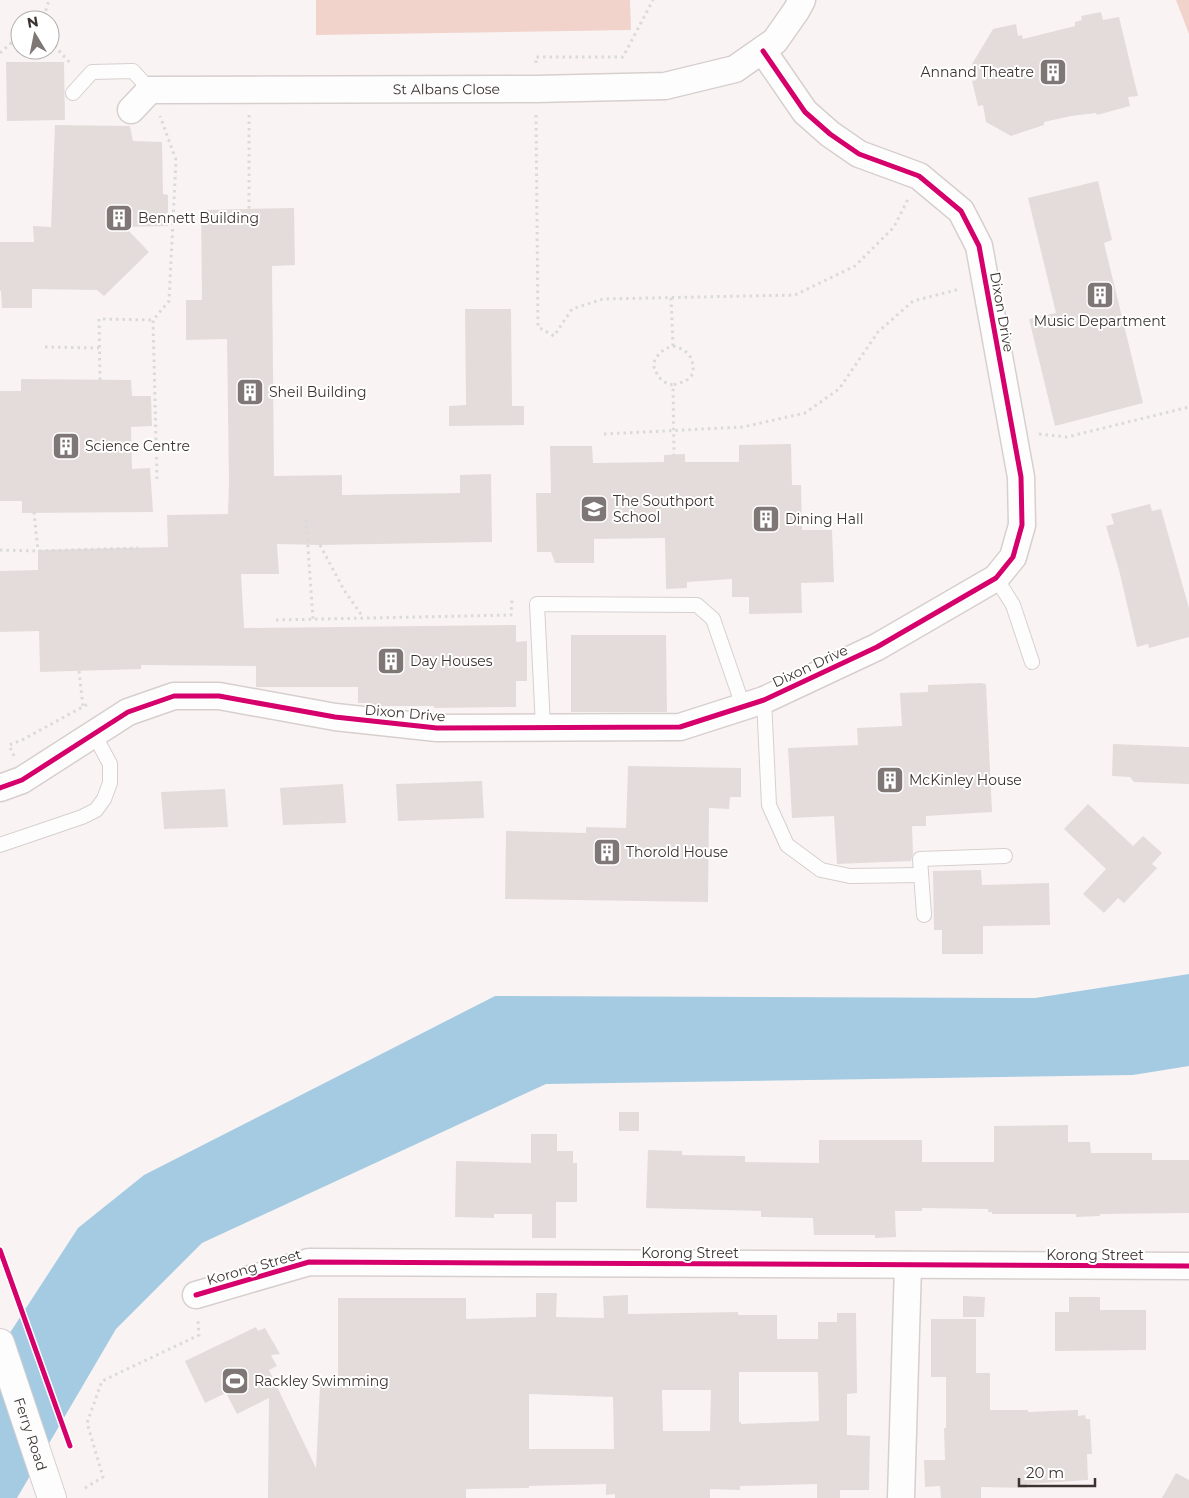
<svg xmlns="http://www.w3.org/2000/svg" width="1189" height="1498" font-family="Montserrat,sans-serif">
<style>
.green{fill:#f1d3cc}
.water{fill:#a5cbe3}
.building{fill:#e3dcda;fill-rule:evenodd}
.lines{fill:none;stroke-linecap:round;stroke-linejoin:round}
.service-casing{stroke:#d7cfce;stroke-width:16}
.minor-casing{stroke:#d7cfce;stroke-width:29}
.primary-casing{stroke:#d7cfce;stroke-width:30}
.path{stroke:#dbdada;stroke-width:3;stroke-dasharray:2.5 4;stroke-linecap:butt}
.service{stroke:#fefdfd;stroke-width:14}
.minor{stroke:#fefdfd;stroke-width:26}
.primary{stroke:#fefdfd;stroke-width:28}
.cycleway-casing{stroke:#fff;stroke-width:8}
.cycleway{stroke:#d6006c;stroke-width:5}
.labels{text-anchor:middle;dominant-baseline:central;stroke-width:4;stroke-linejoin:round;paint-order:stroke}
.poi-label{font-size:14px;fill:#3c3331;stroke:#fff;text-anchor:start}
.street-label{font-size:14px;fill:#3c3331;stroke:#fff}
</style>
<rect width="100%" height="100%" fill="#f9f4f3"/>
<!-- green -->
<g class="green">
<polygon points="316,0 630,0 631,30 316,35"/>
<polygon points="1176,0 1189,0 1189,34"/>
</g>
<!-- water -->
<polygon class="water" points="1189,974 1189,1066 1133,1075 546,1084 202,1243 116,1329 17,1498 0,1498 0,1348 78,1228 144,1175 495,996 1035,998"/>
<!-- building -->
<g class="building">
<polygon points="1101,12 1103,20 1119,17 1138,96 1128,97 1130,106 1097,115 1096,113 1071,116 1044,122 1044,125 1011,136 986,122 983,105 978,106 972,81 976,80 972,64 993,29 1016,24 1018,36 1022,35 1023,39 1075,26 1075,22 1082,20 1081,16"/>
<polygon points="6,62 64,62 65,120 7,121"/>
<polygon points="55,125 130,126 133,141 162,142 163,194 168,195 168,226 125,227 149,252 104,296 97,290 32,289 32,308 2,308 1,291 0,291 0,242 34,242 33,226 51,227"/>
<polygon points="1098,181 1112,240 1104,243 1143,403 1055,426 1029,319 1056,313 1028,198"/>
<polygon points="294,208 295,265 272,266 274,476 342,475 342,495 460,493 460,475 491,474 492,542 320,545 277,544 279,574 241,574 244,628 516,625 516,642 527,641 527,681 516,681 516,707 434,708 434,706 371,706 371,703 358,703 358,687 256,687 256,666 141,665 141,669 40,672 39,631 0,632 0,571 38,570 38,550 168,547 167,515 228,514 229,483 227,339 186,340 186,300 202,300 201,210"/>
<polygon points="465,309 511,309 512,406 524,406 524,425 449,426 449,406 466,405"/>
<polygon points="21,379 131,380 132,396 151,396 152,426 131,427 132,469 150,468 153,512 22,513 22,501 0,501 0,391 21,391"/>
<polygon points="791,444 792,485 801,485 802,530 832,530 834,582 801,583 802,613 749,614 749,597 732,597 732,579 687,582 687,588 666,589 665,538 594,539 594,563 555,563 551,552 537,552 536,493 551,493 550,446 592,446 593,463 664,462 664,455 685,454 685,462 739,462 739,445"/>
<polygon points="1150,504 1152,511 1161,509 1189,608 1189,637 1149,648 1148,644 1137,647 1119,570 1106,526 1114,524 1111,514"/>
<polygon points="571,635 666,635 667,712 571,712"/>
<polygon points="981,683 986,684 992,812 926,816 926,826 912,826 913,854 911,861 837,864 834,816 792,818 788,748 858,745 857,728 902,726 900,693 928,692 928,685"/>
<polygon points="1113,744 1189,747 1189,784 1134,782 1130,777 1112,776"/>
<polygon points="628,766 741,768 741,797 730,797 729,809 709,808 708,902 505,899 506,831 586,833 586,827 626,828"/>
<polygon points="482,781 484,818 398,821 396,784"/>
<polygon points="343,784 346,823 283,825 280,788"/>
<polygon points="225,789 228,827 164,829 161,792"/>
<polygon points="1088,804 1133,846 1143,836 1162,853 1152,864 1157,868 1124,903 1118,898 1104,913 1083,894 1106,869 1064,829"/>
<polygon points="981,870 982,885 1049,883 1050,925 983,926 983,954 942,954 942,930 934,930 933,871"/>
<rect x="619" y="1112" width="20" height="19"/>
<polygon points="1068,1125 1068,1142 1090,1142 1091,1153 1152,1153 1152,1160 1189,1160 1189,1213 1100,1214 1100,1216 1076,1217 1076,1214 992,1214 992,1212 988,1212 988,1209 922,1208 922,1211 895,1211 896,1237 875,1238 875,1235 814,1235 813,1218 761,1217 761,1211 646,1208 648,1150 682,1151 682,1155 745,1156 745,1162 819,1163 819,1140 922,1140 922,1162 994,1162 994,1126"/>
<polygon points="531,1134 557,1134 557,1151 573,1151 573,1163 577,1163 577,1202 556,1202 556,1238 532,1238 532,1214 494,1214 494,1218 455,1217 456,1161 531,1163"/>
<path d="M536,1293H557L556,1317L604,1318L603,1296L628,1295V1314L738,1312V1315H777V1339H818V1322H837V1313H856L857,1393L847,1394V1435L870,1436L869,1490H840V1498H817V1484L740,1486V1490L710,1489V1498H615V1494L606,1495V1484L529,1486V1488L466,1489V1498H268L269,1398L237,1414L226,1393L205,1403L185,1361L256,1327L258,1331L265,1328L280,1354L271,1355L277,1366L269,1370L316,1468L320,1386H338V1298H466V1319L536,1317ZM739,1372H818L819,1421L741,1424V1422H739ZM662,1390H711L710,1431H663ZM529,1394L613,1397L614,1449H529Z"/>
<polygon points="963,1296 985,1297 984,1317 963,1317"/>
<polygon points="1069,1297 1100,1297 1100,1310 1146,1310 1146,1350 1055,1351 1055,1312 1069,1312"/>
<polygon points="931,1319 976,1319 976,1373 990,1373 990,1410 1028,1410 1028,1412 1078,1410 1078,1416 1085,1415 1086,1419 1090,1419 1092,1454 1087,1454 1088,1480 1027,1484 1027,1488 981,1487 981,1498 941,1498 940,1486 925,1487 924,1460 945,1460 944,1428 946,1428 946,1377 931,1377"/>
<polygon points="1176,1473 1189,1480 1189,1498 1162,1498"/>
</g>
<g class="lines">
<!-- service casing -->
<g class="service-casing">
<g id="service">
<polyline points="73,93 92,72 133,71 150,90"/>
<polyline points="996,578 1013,605 1032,662"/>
<polyline points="764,700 769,805 787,845 821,870 850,876 921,875"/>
<polyline points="543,727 537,604 697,605 713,619 743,706"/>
<polyline points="0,845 82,817 96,810 104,799 110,783 110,764 94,734"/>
<polyline points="924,915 920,859 1005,856"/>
</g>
</g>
<!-- minor casing -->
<g class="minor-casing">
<g id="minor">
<path id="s1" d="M131,110L150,90L536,89L665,86L735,69L775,41L796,11L802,0"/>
<polyline points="0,788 22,780 128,712 174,696 219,696 335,717 437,728 680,727 764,700 877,647 996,578 1013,557 1022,525 1021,477 979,246 961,211 919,176 859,154 830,134 805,112 763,51"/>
<polyline points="196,1295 309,1262 1189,1266"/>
<polyline points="901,1498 908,1265"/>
</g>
</g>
<!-- primary casing -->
<g class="primary-casing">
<g id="primary">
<path id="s2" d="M0,1343L52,1498"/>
</g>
</g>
<!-- path -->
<g class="path">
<polyline points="37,20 45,13 49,0"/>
<polyline points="50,41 72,65"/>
<polyline points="0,53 20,35"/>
<polyline points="536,63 536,57 623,57 653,0"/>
<polyline points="249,115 249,209"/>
<polyline points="536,115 538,327 554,336 572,309 603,299 795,295 855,266 894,227 908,199"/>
<path d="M671,298L673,346C662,349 658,354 653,364C657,376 660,382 673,385L674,455"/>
<path d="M673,346C689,350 694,358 693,374L686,381L673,385"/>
<polyline points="45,347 99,348"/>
<polyline points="100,380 99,319 153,320"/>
<polyline points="604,434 743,427 805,413 839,389 878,332 913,301 960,289"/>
<polyline points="1039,434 1067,437 1189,407"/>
<polyline points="157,479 153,320 169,301 176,160 160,116"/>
<polyline points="34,512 38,551"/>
<polyline points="306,519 313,619"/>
<polyline points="320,545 344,590 363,617"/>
<polyline points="0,550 38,551 138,548"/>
<polyline points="276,620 511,615 512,598"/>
<polyline points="79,671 83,707"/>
<polyline points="14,756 9,745 22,740 88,704"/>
<polyline points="85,1488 103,1477 87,1423 102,1381 199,1335 198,1321"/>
</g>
<!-- service -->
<use href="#service" class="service"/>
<!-- minor -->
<use href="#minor" class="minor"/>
<!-- primary -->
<use href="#primary" class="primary"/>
<!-- cycleway casing -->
<g class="cycleway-casing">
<g id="cycleway">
<polyline points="0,788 22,780 128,712 174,696 219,696 335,717 437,728 680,727 764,700 877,647 996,578 1013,557 1022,525 1021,477 979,246 961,211 919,176 859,154 830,134 805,112 763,51"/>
<polyline points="0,1250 70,1446"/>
<polyline points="196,1295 309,1262 1189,1266"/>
</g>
</g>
<!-- cycleway -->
<use href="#cycleway" class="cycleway"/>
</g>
<!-- icons -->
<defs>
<g id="building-square" transform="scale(1.4375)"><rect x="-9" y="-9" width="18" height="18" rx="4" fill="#7e7775" stroke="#fff"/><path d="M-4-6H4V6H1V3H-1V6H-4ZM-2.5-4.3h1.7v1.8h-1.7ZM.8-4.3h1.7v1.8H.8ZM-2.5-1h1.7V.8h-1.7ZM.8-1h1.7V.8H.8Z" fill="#fff"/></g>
<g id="school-square" transform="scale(1.4375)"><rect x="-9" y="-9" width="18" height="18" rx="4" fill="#7e7775" stroke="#fff"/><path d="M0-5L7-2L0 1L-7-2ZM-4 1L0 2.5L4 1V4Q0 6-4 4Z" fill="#fff"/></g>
<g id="stadium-square" transform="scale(1.4375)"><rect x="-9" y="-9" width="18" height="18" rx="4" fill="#7e7775" stroke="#fff"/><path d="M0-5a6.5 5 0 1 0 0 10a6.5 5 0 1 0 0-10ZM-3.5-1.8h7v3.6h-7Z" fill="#fff"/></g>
</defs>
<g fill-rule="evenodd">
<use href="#building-square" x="1053" y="72"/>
<use href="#building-square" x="119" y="218"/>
<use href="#building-square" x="1100" y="295"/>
<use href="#building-square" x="250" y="392"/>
<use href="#building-square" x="66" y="446"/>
<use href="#school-square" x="594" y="509"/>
<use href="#building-square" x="766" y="519"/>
<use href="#building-square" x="391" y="661"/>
<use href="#building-square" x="890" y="780"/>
<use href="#building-square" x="607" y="852"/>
<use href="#stadium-square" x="235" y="1381"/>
</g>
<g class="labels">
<!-- poi labels -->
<g class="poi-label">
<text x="1034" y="72" text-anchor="end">Annand Theatre</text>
<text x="138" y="218">Bennett Building</text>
<text x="1100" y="321" text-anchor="middle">Music Department</text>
<text x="269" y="392">Sheil Building</text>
<text x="85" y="446">Science Centre</text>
<text x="613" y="501">The Southport<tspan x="613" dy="16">School</tspan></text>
<text x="785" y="519">Dining Hall</text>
<text x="410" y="661">Day Houses</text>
<text x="909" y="780">McKinley House</text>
<text x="626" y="852">Thorold House</text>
<text x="254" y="1381">Rackley Swimming</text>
</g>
<!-- street labels -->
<g class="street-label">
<text stroke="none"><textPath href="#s1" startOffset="324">St Albans Close</textPath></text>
<text transform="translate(1002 312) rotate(80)">Dixon Drive</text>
<text transform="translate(810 666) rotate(-25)">Dixon Drive</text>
<text transform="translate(405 713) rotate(5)">Dixon Drive</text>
<text x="690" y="1253">Korong Street</text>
<text x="1095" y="1255">Korong Street</text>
<text transform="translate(254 1267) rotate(-16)">Korong Street</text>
<text stroke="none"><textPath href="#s2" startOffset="96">Ferry Road</textPath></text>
</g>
</g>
<!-- north arrow -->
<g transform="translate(35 35) rotate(350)"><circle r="24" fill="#ffffff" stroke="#b1adad"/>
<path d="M0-4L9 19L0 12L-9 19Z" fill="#7e7775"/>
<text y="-8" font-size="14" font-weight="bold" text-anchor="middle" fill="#3c3331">N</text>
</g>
<!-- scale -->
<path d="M1019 1478v8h76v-8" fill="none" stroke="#3c3331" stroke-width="2.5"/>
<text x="1026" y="1478" font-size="15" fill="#3c3331" stroke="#ffffff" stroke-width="4" paint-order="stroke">20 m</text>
</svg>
